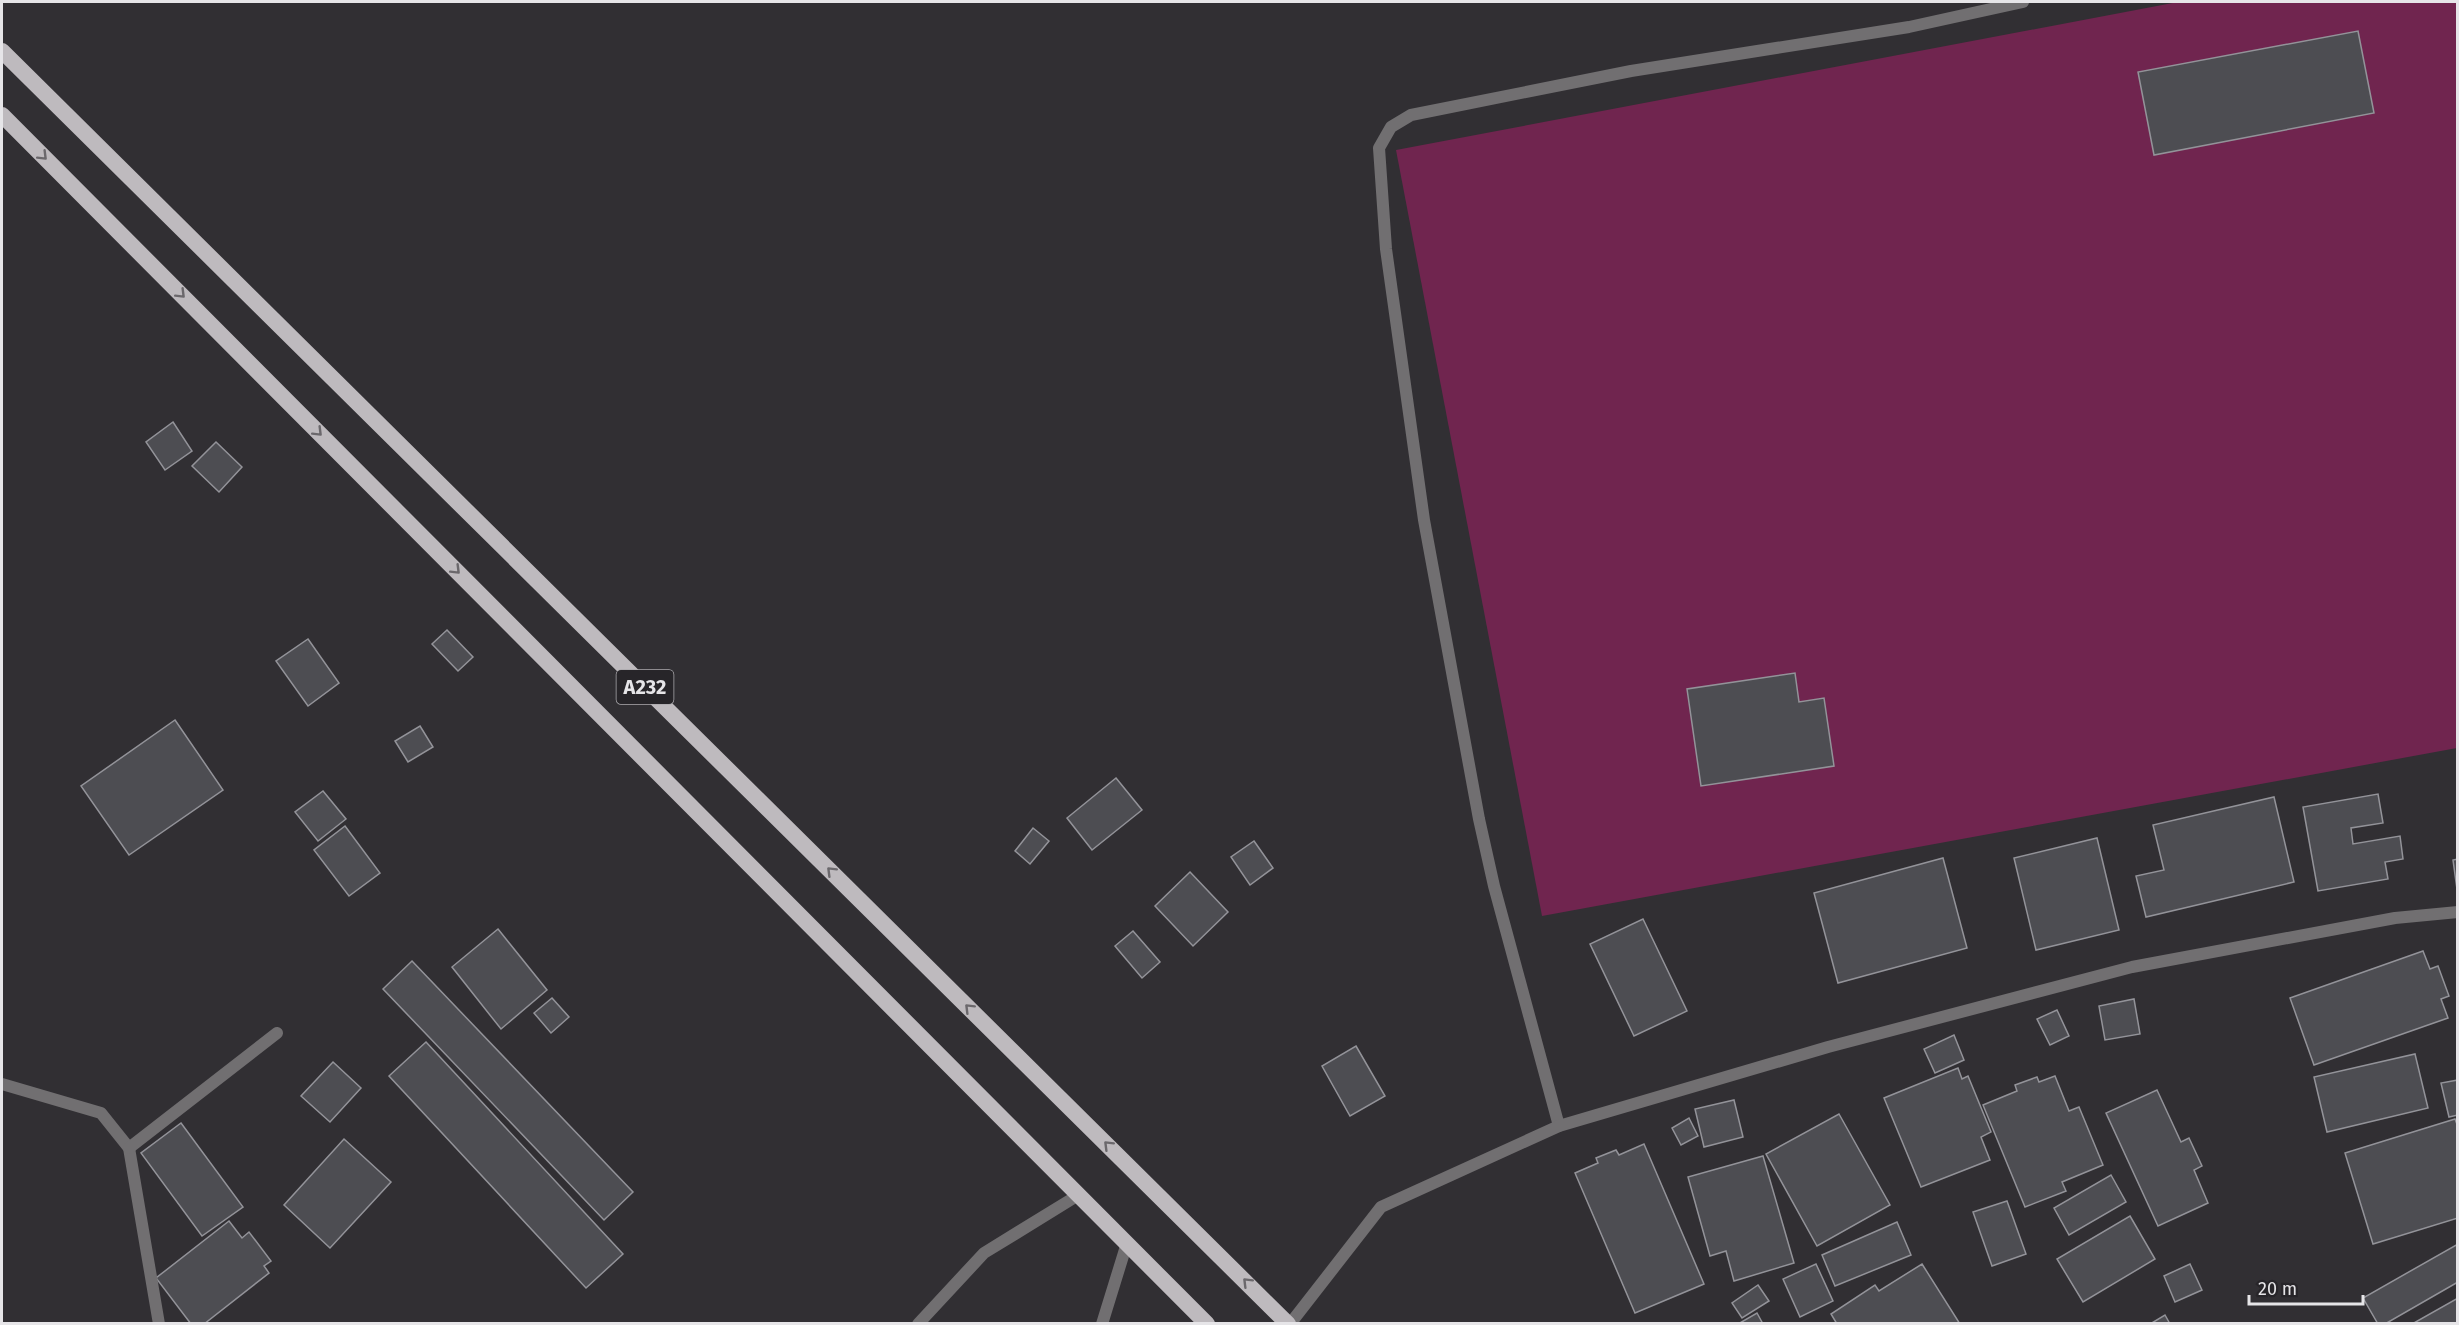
<svg xmlns="http://www.w3.org/2000/svg" width="2459" height="1325" font-family="'Fira Sans',sans-serif">
<style>
.green{fill:#70254f}
.building{fill:#4d4d52;stroke:#939399;stroke-width:1.5}
.lines{fill:none;stroke-linecap:round;stroke-linejoin:round}
.service{stroke:#716f71;stroke-width:12}
.minor{stroke:#716f71;stroke-width:12}
.trunk{stroke:#bebabe;stroke-width:16}
.oneway{stroke:#6b686c}
.labels{text-anchor:middle;dominant-baseline:central;stroke-width:5;stroke-linejoin:round;paint-order:stroke}
.shield{fill:#272529;stroke:#adabaf;stroke-width:1.5}
.shield-label{font-size:20px;font-weight:bold;fill:#e6e5e8}
</style>
<rect width="100%" height="100%" fill="#312f33"/>
<!-- green -->
<polygon class="green" points="2178,2 2457,2 2457,748 1542,916 1396,150"/>
<!-- building -->
<g class="building">
<polygon points="2358,31 2374,113 2154,155 2138,72"/>
<polygon points="173,422 192,451 165,470 146,442"/>
<polygon points="216,442 242,467 219,492 192,466"/>
<polygon points="447,630 473,657 458,671 432,644"/>
<polygon points="308,639 339,683 308,706 276,661"/>
<polygon points="1795,673 1799,702 1824,698 1834,766 1701,786 1687,689"/>
<polygon points="175,720 223,790 129,855 81,786"/>
<polygon points="420,726 433,747 408,762 395,741"/>
<polygon points="1116,778 1142,810 1092,850 1067,818"/>
<polygon points="323,791 346,819 318,841 295,812"/>
<polygon points="2378,794 2383,823 2351,828 2353,844 2400,836 2403,859 2385,862 2388,879 2318,891 2303,807"/>
<polygon points="2274,797 2294,882 2146,917 2136,876 2164,870 2153,825"/>
<polygon points="345,826 380,873 349,896 314,850"/>
<polygon points="1033,828 1049,841 1030,864 1015,851"/>
<polygon points="2097,838 2119,930 2036,950 2014,858"/>
<polygon points="1254,841 1273,868 1250,885 1231,857"/>
<polygon points="1943,858 1967,948 1838,983 1814,893"/>
<polygon points="2458,859 2458,889 2457,889 2453,860"/>
<polygon points="1190,872 1228,912 1193,946 1155,906"/>
<polygon points="1643,919 1687,1011 1634,1036 1590,944"/>
<polygon points="498,929 547,990 501,1029 452,967"/>
<polygon points="1133,931 1160,962 1142,978 1115,946"/>
<polygon points="2423,951 2430,969 2438,966 2449,996 2441,999 2448,1018 2314,1065 2290,998"/>
<polygon points="412,961 633,1192 604,1220 383,989"/>
<polygon points="552,998 569,1017 551,1033 534,1013"/>
<polygon points="2134,999 2140,1034 2105,1040 2099,1006"/>
<polygon points="2057,1010 2069,1036 2050,1045 2037,1019"/>
<polygon points="1954,1035 1964,1060 1935,1073 1924,1049"/>
<polygon points="426,1042 623,1254 586,1288 389,1076"/>
<polygon points="1356,1046 1385,1096 1350,1116 1322,1066"/>
<polygon points="2415,1054 2428,1108 2327,1132 2314,1077"/>
<polygon points="333,1062 361,1088 330,1122 301,1096"/>
<polygon points="1958,1068 1962,1079 1968,1076 1991,1132 1981,1137 1990,1160 1921,1187 1884,1098"/>
<polygon points="2055,1076 2069,1111 2079,1107 2103,1165 2062,1182 2066,1191 2025,1207 1983,1105 2017,1091 2015,1085 2037,1077 2039,1082"/>
<polygon points="2458,1080 2458,1115 2449,1117 2441,1083"/>
<polygon points="2157,1090 2181,1142 2189,1138 2202,1166 2194,1170 2208,1203 2158,1226 2106,1113"/>
<polygon points="1734,1100 1743,1137 1704,1147 1695,1109"/>
<polygon points="1839,1114 1890,1205 1817,1246 1766,1154"/>
<polygon points="1689,1118 1698,1136 1681,1145 1672,1128"/>
<polygon points="2455,1119 2458,1127 2458,1218 2373,1244 2345,1153"/>
<polygon points="181,1123 243,1207 202,1236 141,1153"/>
<polygon points="344,1139 391,1182 330,1248 284,1205"/>
<polygon points="1644,1144 1704,1284 1635,1313 1575,1173 1598,1163 1596,1158 1616,1150 1619,1155"/>
<polygon points="1763,1156 1794,1263 1734,1281 1726,1251 1710,1256 1688,1177"/>
<polygon points="2111,1175 2126,1202 2069,1235 2054,1208"/>
<polygon points="2007,1201 2026,1254 1992,1266 1973,1212"/>
<polygon points="2130,1216 2155,1259 2083,1302 2057,1259"/>
<polygon points="229,1221 242,1238 249,1232 271,1261 264,1266 269,1273 204,1324 191,1324 156,1278"/>
<polygon points="1897,1222 1911,1255 1835,1286 1822,1255"/>
<polygon points="2458,1244 2458,1282 2385,1324 2378,1324 2363,1298"/>
<polygon points="1816,1264 1833,1301 1800,1317 1783,1279"/>
<polygon points="1922,1264 1960,1324 1837,1324 1831,1314 1875,1285 1879,1291"/>
<polygon points="2190,1264 2202,1290 2175,1302 2164,1276"/>
<polygon points="1758,1285 1769,1301 1742,1318 1732,1303"/>
<polygon points="2458,1298 2458,1324 2412,1324"/>
<polygon points="1757,1313 1763,1324 1738,1324"/>
<polygon points="2165,1315 2170,1324 2150,1324"/>
</g>
<g class="lines">
<!-- service -->
<polyline class="service" points="1102,1324 1127,1243"/>
<!-- minor -->
<g class="minor">
<polyline points="2,1084 101,1113 129,1148 159,1324"/>
<polyline points="1559,1126 1494,886 1479,819 1424,520 1386,249 1379,148 1391,127 1411,115 1631,71 1909,27 2023,2"/>
<polyline points="129,1148 277,1033"/>
<polyline points="918,1324 984,1253 1080,1194"/>
<polyline points="1290,1324 1381,1207 1559,1126 1828,1047 2132,967 2395,918 2458,912"/>
</g>
<!-- trunk -->
<g class="trunk">
<polyline points="2,51 1288,1324"/>
<polyline points="2,115 1207,1324"/>
</g>
</g>
<!-- one-way arrows -->
<defs><path id="oneway-chevron" d="M-2-3.5L2.5 0L-2 3.5" fill="none" stroke-width="1.6" stroke-linecap="round" stroke-linejoin="round" transform="scale(1.5)"/></defs>
<g class="oneway">
<use href="#oneway-chevron" transform="translate(43 156) rotate(45)"/>
<use href="#oneway-chevron" transform="translate(181 294) rotate(45)"/>
<use href="#oneway-chevron" transform="translate(318 432) rotate(45)"/>
<use href="#oneway-chevron" transform="translate(456 570) rotate(45)"/>
<use href="#oneway-chevron" transform="translate(831 871) rotate(-135)"/>
<use href="#oneway-chevron" transform="translate(969 1008) rotate(-135)"/>
<use href="#oneway-chevron" transform="translate(1108 1145) rotate(-135)"/>
<use href="#oneway-chevron" transform="translate(1247 1282) rotate(-135)"/>
</g>
<g class="labels">
<!-- shield labels -->
<rect class="shield" x="616.5" y="670" width="57" height="34" rx="4.5"/>
<g class="shield-label">
<text x="645" y="687">A232</text>
</g>
</g>
<!-- border -->
<rect width="2459" height="1325" fill="none" stroke="#e6e5e8" stroke-width="6"/>
<!-- scale -->
<path d="M2249 1295v9h114v-9" fill="none" stroke="#e6e5e8" stroke-width="3"/>
<text x="2258" y="1295" font-size="18" fill="#e6e5e8" stroke="#272529" stroke-width="4.5" paint-order="stroke">20 m</text>
</svg>
